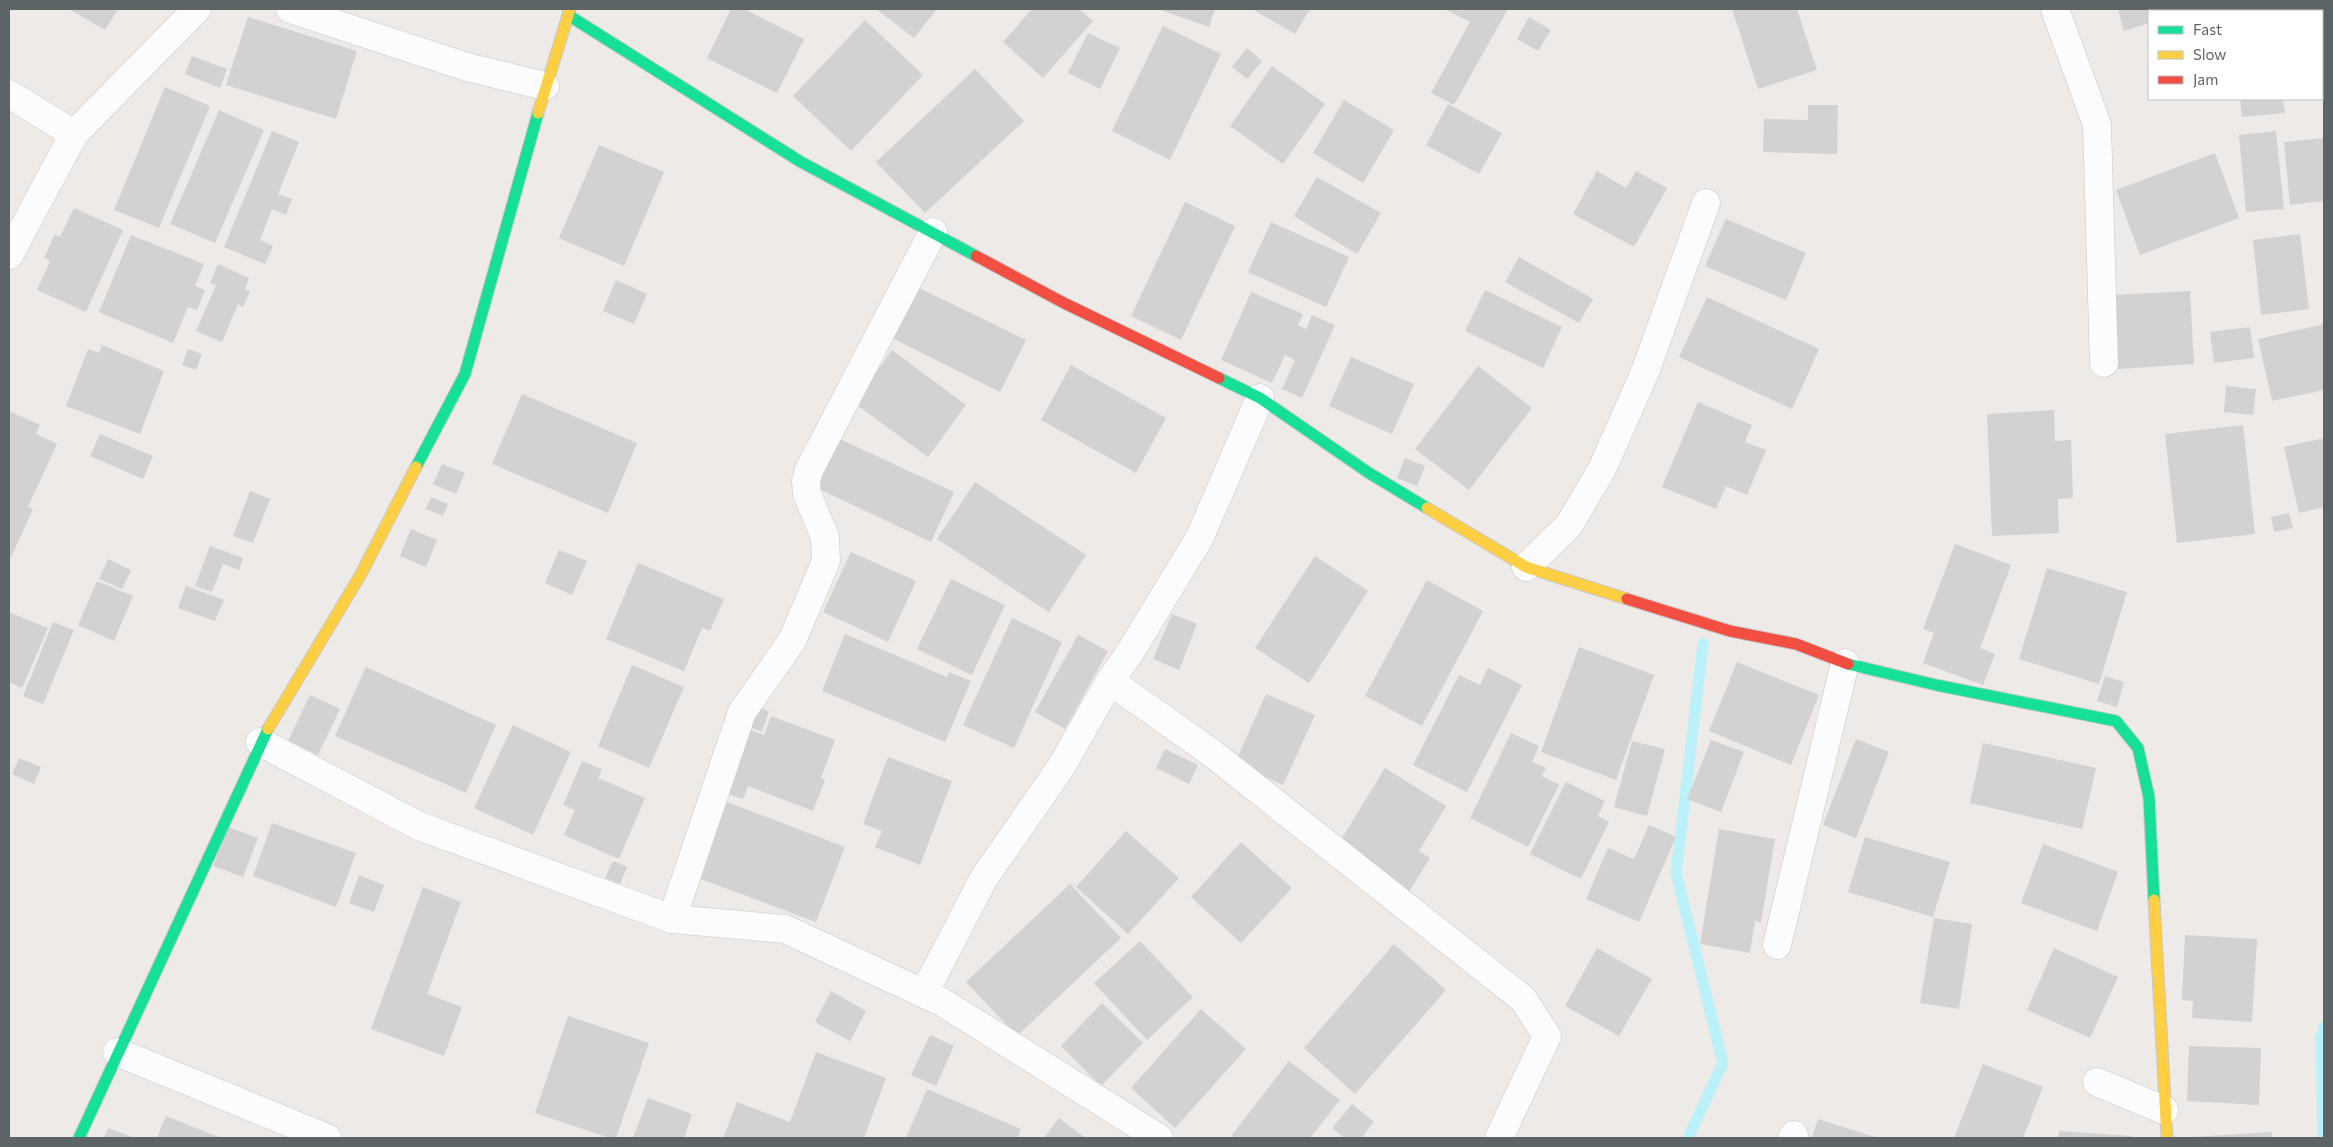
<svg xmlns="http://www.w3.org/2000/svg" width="2333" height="1147" font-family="Commissioner,sans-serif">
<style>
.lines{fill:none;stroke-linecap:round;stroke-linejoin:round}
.stream{stroke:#bbf1f8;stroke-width:11}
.building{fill:#d4d1d1}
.street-casing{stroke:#c6c7c6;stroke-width:29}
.fast-casing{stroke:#c7c8c8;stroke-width:13}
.slow-casing{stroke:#c7c8c8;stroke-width:13}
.jam-casing{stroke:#c7c8c8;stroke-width:13}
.street{stroke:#fcfcfc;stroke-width:28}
.fast{stroke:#16e098;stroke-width:11}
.slow{stroke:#ffcf43;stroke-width:11}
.jam{stroke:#f24e42;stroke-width:11}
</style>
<rect width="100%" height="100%" fill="#edeae8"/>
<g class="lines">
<!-- stream -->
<g class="stream">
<polyline points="1688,1138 1723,1063 1676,873 1703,643"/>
<polyline points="2323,1138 2321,1037 2324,1027"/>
</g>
</g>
<!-- building -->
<g class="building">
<polygon points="69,9 118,9 105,30"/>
<polygon points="731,9 744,9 804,39 777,93 707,58"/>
<polygon points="876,9 937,9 914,38"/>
<polygon points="1032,9 1079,9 1093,21 1043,78 1003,42"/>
<polygon points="1158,9 1215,9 1209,27"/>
<polygon points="1252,9 1310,9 1295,34"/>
<polygon points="1445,9 1508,9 1454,105 1431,93 1470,22"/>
<polygon points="1732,9 1797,9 1817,70 1758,89"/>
<polygon points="2118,9 2195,9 2188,11 2149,11 2149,23 2124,31"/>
<polygon points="2209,9 2256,9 2257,11 2209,11"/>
<polygon points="2268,9 2324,9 2324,16 2322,16 2322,11 2268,11"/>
<polygon points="248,17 357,51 336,119 226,85"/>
<polygon points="1529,17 1551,30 1538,51 1517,39"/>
<polygon points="865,20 923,75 851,151 793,96"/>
<polygon points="1163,26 1221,54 1170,160 1112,131"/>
<polygon points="1088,33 1120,48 1100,89 1068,73"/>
<polygon points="1247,48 1262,61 1247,79 1232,67"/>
<polygon points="192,56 227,69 220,88 185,74"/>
<polygon points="1272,66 1325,104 1283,164 1230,126"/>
<polygon points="975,69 1024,121 925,213 876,162"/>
<polygon points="165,87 210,106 159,228 114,210"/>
<polygon points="2240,99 2283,99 2285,113 2242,117"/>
<polygon points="1344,100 1394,130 1363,183 1313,153"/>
<polygon points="1448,104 1502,133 1479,174 1426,145"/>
<polygon points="1808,105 1838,105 1837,154 1763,152 1764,119 1808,120"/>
<polygon points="219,110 264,130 215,243 170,224"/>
<polygon points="272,131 299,142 278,194 292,199 286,215 272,209 260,240 273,246 265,264 224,247"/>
<polygon points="2276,131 2284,209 2246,212 2239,135"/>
<polygon points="2324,138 2324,201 2290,205 2284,142"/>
<polygon points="599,145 664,172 624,266 559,238"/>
<polygon points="2215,153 2239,218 2140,255 2116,190"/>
<polygon points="1597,171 1626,188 1636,171 1667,188 1634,247 1573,214"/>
<polygon points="1317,177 1381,213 1357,254 1294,216"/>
<polygon points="1185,202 1235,226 1181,340 1131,316"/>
<polygon points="74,208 123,230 86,312 37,290 50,261 44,258 55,234 60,237"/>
<polygon points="1726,219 1806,253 1786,300 1705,266"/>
<polygon points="1271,222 1349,257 1326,307 1248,272"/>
<polygon points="2300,234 2309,309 2261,315 2253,240"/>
<polygon points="131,235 204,264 195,286 205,290 197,310 188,307 173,343 99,312"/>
<polygon points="1519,257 1593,299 1579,323 1505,282"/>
<polygon points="218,264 249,278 245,289 250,291 243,307 238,304 222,342 196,331 216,285 210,283"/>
<polygon points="616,280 647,294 634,324 603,311"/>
<polygon points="911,284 1026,340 1000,392 886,335"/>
<polygon points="1485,290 1562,327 1543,368 1465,331"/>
<polygon points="2190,291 2194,364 2118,369 2114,295"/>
<polygon points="1251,292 1303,314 1298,325 1306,329 1312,315 1335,325 1302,398 1282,389 1295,360 1285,355 1272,383 1221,360"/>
<polygon points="1707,297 1819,349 1792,409 1679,357"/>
<polygon points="2324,324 2324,390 2272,401 2258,339"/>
<polygon points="2250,327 2254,358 2214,363 2210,332"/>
<polygon points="102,345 164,371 140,434 66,406 88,349 99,353"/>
<polygon points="188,349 202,354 196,370 182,365"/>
<polygon points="892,350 966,405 928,457 854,403"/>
<polygon points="1351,357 1414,384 1392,434 1329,406"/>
<polygon points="1071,365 1166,418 1136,473 1041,420"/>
<polygon points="1478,366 1532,408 1469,490 1415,449"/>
<polygon points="2226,386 2256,389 2253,415 2224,412"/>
<polygon points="522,394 637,443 608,513 492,464"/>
<polygon points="1698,402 1752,425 1745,442 1766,450 1747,495 1726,486 1716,509 1662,487"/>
<polygon points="2054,410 2055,441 2071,440 2073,498 2058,499 2059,533 1992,536 1987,414"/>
<polygon points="9,411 40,425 36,434 57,444 28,507 33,509 9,562"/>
<polygon points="2243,425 2255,534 2177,543 2165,434"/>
<polygon points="100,434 153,456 143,479 90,456"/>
<polygon points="2324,438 2324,507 2299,513 2284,447"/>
<polygon points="840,439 954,492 931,542 817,488"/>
<polygon points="1405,458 1425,466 1417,486 1397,478"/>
<polygon points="442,464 465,473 456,494 433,484"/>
<polygon points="975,482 1086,555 1049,612 937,539"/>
<polygon points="250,491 270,499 253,543 233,536"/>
<polygon points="431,497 448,504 443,516 426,509"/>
<polygon points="2289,513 2293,528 2274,532 2271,517"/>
<polygon points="411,529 437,540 426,567 400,556"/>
<polygon points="1955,544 2011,565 1980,648 1995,654 1983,685 1923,663 1934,633 1923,629"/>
<polygon points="210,546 243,558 239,570 223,564 212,592 195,586"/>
<polygon points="559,550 587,561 572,595 545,583"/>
<polygon points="851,552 916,581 888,642 823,612"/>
<polygon points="1315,556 1368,591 1309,683 1255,648"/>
<polygon points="108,559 131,570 122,589 99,579"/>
<polygon points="638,563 724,599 710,631 702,628 684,671 606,639"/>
<polygon points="2047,568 2127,592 2099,684 2019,659"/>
<polygon points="951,579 1005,605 972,675 917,649"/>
<polygon points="1427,580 1483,611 1422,726 1365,696"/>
<polygon points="97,581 133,596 114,641 78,625"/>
<polygon points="186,586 224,600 215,621 178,608"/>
<polygon points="9,612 48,628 22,688 9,682"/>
<polygon points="1172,614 1197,624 1179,670 1153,659"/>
<polygon points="1012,618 1062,642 1014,748 963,725"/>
<polygon points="53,622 74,630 43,704 23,696"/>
<polygon points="845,634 947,677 949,672 971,681 945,742 822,691"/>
<polygon points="1078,635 1108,651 1065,729 1035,712"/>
<polygon points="1579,647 1654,675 1616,780 1541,752"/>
<polygon points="1737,662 1819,695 1791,765 1709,731"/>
<polygon points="632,665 684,687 649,768 598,746"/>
<polygon points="366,667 496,725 466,793 335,736"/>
<polygon points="1488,668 1522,685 1467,792 1413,765 1459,675 1480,685"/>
<polygon points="2105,676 2124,682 2117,707 2097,701"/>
<polygon points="1266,694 1315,715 1283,785 1235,763"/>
<polygon points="310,695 340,709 318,755 288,741"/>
<polygon points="749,704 769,711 762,732 741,724"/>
<polygon points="771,716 835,740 821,778 825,780 813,811 748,786 743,799 725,793 748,729 764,735"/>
<polygon points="513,725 571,752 533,835 474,808"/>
<polygon points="1511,733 1539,746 1532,762 1546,768 1542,776 1559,785 1528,847 1470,818"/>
<polygon points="1856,739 1889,752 1856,838 1823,825"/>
<polygon points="1711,740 1744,752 1721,812 1687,799"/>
<polygon points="1632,741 1665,749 1647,816 1614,807"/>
<polygon points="1983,743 2096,768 2082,829 1970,803"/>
<polygon points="1165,749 1198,765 1189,784 1156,768"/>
<polygon points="888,757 952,781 920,865 875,847 882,831 863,824"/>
<polygon points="19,758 41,767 34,784 12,774"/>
<polygon points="582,761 602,769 598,778 645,798 619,859 564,835 575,810 563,805"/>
<polygon points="1385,768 1446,806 1419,851 1430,858 1408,893 1336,848"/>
<polygon points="1566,782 1605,801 1598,816 1609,822 1581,879 1530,854"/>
<polygon points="727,802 845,847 816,922 698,878"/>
<polygon points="272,823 356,853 336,907 253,876"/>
<polygon points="1649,825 1676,837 1639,922 1586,899 1608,848 1634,859"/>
<polygon points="228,827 258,838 243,877 213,866"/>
<polygon points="1719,829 1775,839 1761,922 1755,921 1750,953 1700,944"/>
<polygon points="1126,831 1179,878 1128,934 1076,887"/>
<polygon points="1865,837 1950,862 1933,917 1848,892"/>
<polygon points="1241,842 1292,888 1241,943 1191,897"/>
<polygon points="2043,844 2118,872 2097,931 2021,903"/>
<polygon points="613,861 627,867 620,884 605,878"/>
<polygon points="359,875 384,885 374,912 349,903"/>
<polygon points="1070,884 1121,938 1017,1036 966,982"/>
<polygon points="423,887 461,902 427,994 462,1007 444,1056 371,1029"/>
<polygon points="1934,918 1972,924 1959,1009 1920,1003"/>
<polygon points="2185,935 2257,939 2252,1022 2192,1018 2193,1001 2182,1000"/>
<polygon points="1140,941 1193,997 1147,1040 1094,983"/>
<polygon points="1394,944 1446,990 1355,1094 1304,1048"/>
<polygon points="1597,948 1652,979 1619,1036 1565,1006"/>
<polygon points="2054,948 2118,977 2090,1038 2027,1010"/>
<polygon points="831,991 866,1011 850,1041 815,1022"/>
<polygon points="1102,1003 1143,1043 1101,1086 1061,1046"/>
<polygon points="1201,1009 1246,1049 1175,1128 1131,1088"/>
<polygon points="568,1016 649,1043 616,1138 610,1138 535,1113"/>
<polygon points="930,1035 954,1046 936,1086 911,1075"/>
<polygon points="2189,1046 2261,1048 2259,1105 2187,1101"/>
<polygon points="816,1052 886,1078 864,1138 723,1138 737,1102 790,1122"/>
<polygon points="1289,1061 1340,1100 1310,1138 1235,1138 1232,1135"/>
<polygon points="1983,1064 2043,1087 2023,1138 1954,1138"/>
<polygon points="927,1089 1021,1129 1017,1138 906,1138"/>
<polygon points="648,1098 692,1114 684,1138 633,1138"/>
<polygon points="1352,1104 1374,1122 1361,1138 1344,1138 1332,1128"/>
<polygon points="166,1116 221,1138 157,1138"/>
<polygon points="1059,1118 1084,1137 1082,1138 1044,1138"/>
<polygon points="1818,1119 1878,1138 1812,1138"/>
<polygon points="108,1128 135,1138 104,1138"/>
<polygon points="2059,1131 2132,1136 2132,1138 2058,1138"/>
<polygon points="2272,1132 2272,1138 2192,1138 2192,1137"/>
</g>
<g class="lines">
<!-- street casing -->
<g class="street-casing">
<g id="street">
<polyline points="290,9 467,67 545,86"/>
<polyline points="2055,9 2097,125 2104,363"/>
<polyline points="9,94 74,134"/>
<polyline points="9,255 74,134 197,9"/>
<polyline points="1526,567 1569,525 1602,469 1645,372 1706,203"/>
<polyline points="1110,681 1213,754 1523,999 1547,1036 1499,1138"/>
<polyline points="260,742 419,826 672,919 785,929 942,1002 1159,1138"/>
<polyline points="672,919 742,712 792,641 826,561 825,537 807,494 806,481 809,470 933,232"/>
<polyline points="1777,945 1845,663"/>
<polyline points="924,993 984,878 1061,767 1110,681 1129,654 1200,537 1260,398"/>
<polyline points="117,1052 327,1138"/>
<polyline points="2097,1082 2164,1110"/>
<polyline points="1792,1138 1794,1135"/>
</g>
</g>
<!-- fast casing -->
<g class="fast-casing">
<g id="fast">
<polyline points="568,15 801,162 976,256"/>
<polyline points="1219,378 1260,398 1369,473 1427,508"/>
<polyline points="416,467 465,374 538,113"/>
<polyline points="1848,664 1936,685 2116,721 2138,748 2149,797 2154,900"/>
<polyline points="79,1138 268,729"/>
</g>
</g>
<!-- slow casing -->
<g class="slow-casing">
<g id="slow">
<polyline points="538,113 570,9"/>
<polyline points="1427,508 1526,567 1627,599"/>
<polyline points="268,729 361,574 416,467"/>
<polyline points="2154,900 2167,1138"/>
</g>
</g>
<!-- jam casing -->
<g class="jam-casing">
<g id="jam">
<polyline points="976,256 1064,303 1219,378"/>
<polyline points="1627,599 1730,631 1796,644 1848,664"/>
</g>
</g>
<!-- street -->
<use href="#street" class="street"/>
<!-- fast -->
<use href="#fast" class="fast"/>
<!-- slow -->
<use href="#slow" class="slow"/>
<!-- jam -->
<use href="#jam" class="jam"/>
</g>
<!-- border -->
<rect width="2333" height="1147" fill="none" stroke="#5d6467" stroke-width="20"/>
<!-- legend -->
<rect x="2148" y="10" width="175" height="90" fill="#ffffff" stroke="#bec1c2"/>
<rect x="2158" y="26" width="25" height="8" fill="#16e098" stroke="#bec1c2"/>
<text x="2193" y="35" font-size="15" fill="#5d6467">Fast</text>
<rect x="2158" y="51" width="25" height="8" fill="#ffcf43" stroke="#bec1c2"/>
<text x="2193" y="60" font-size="15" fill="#5d6467">Slow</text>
<rect x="2158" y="76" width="25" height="8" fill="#f24e42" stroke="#bec1c2"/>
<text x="2193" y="85" font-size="15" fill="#5d6467">Jam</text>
</svg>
